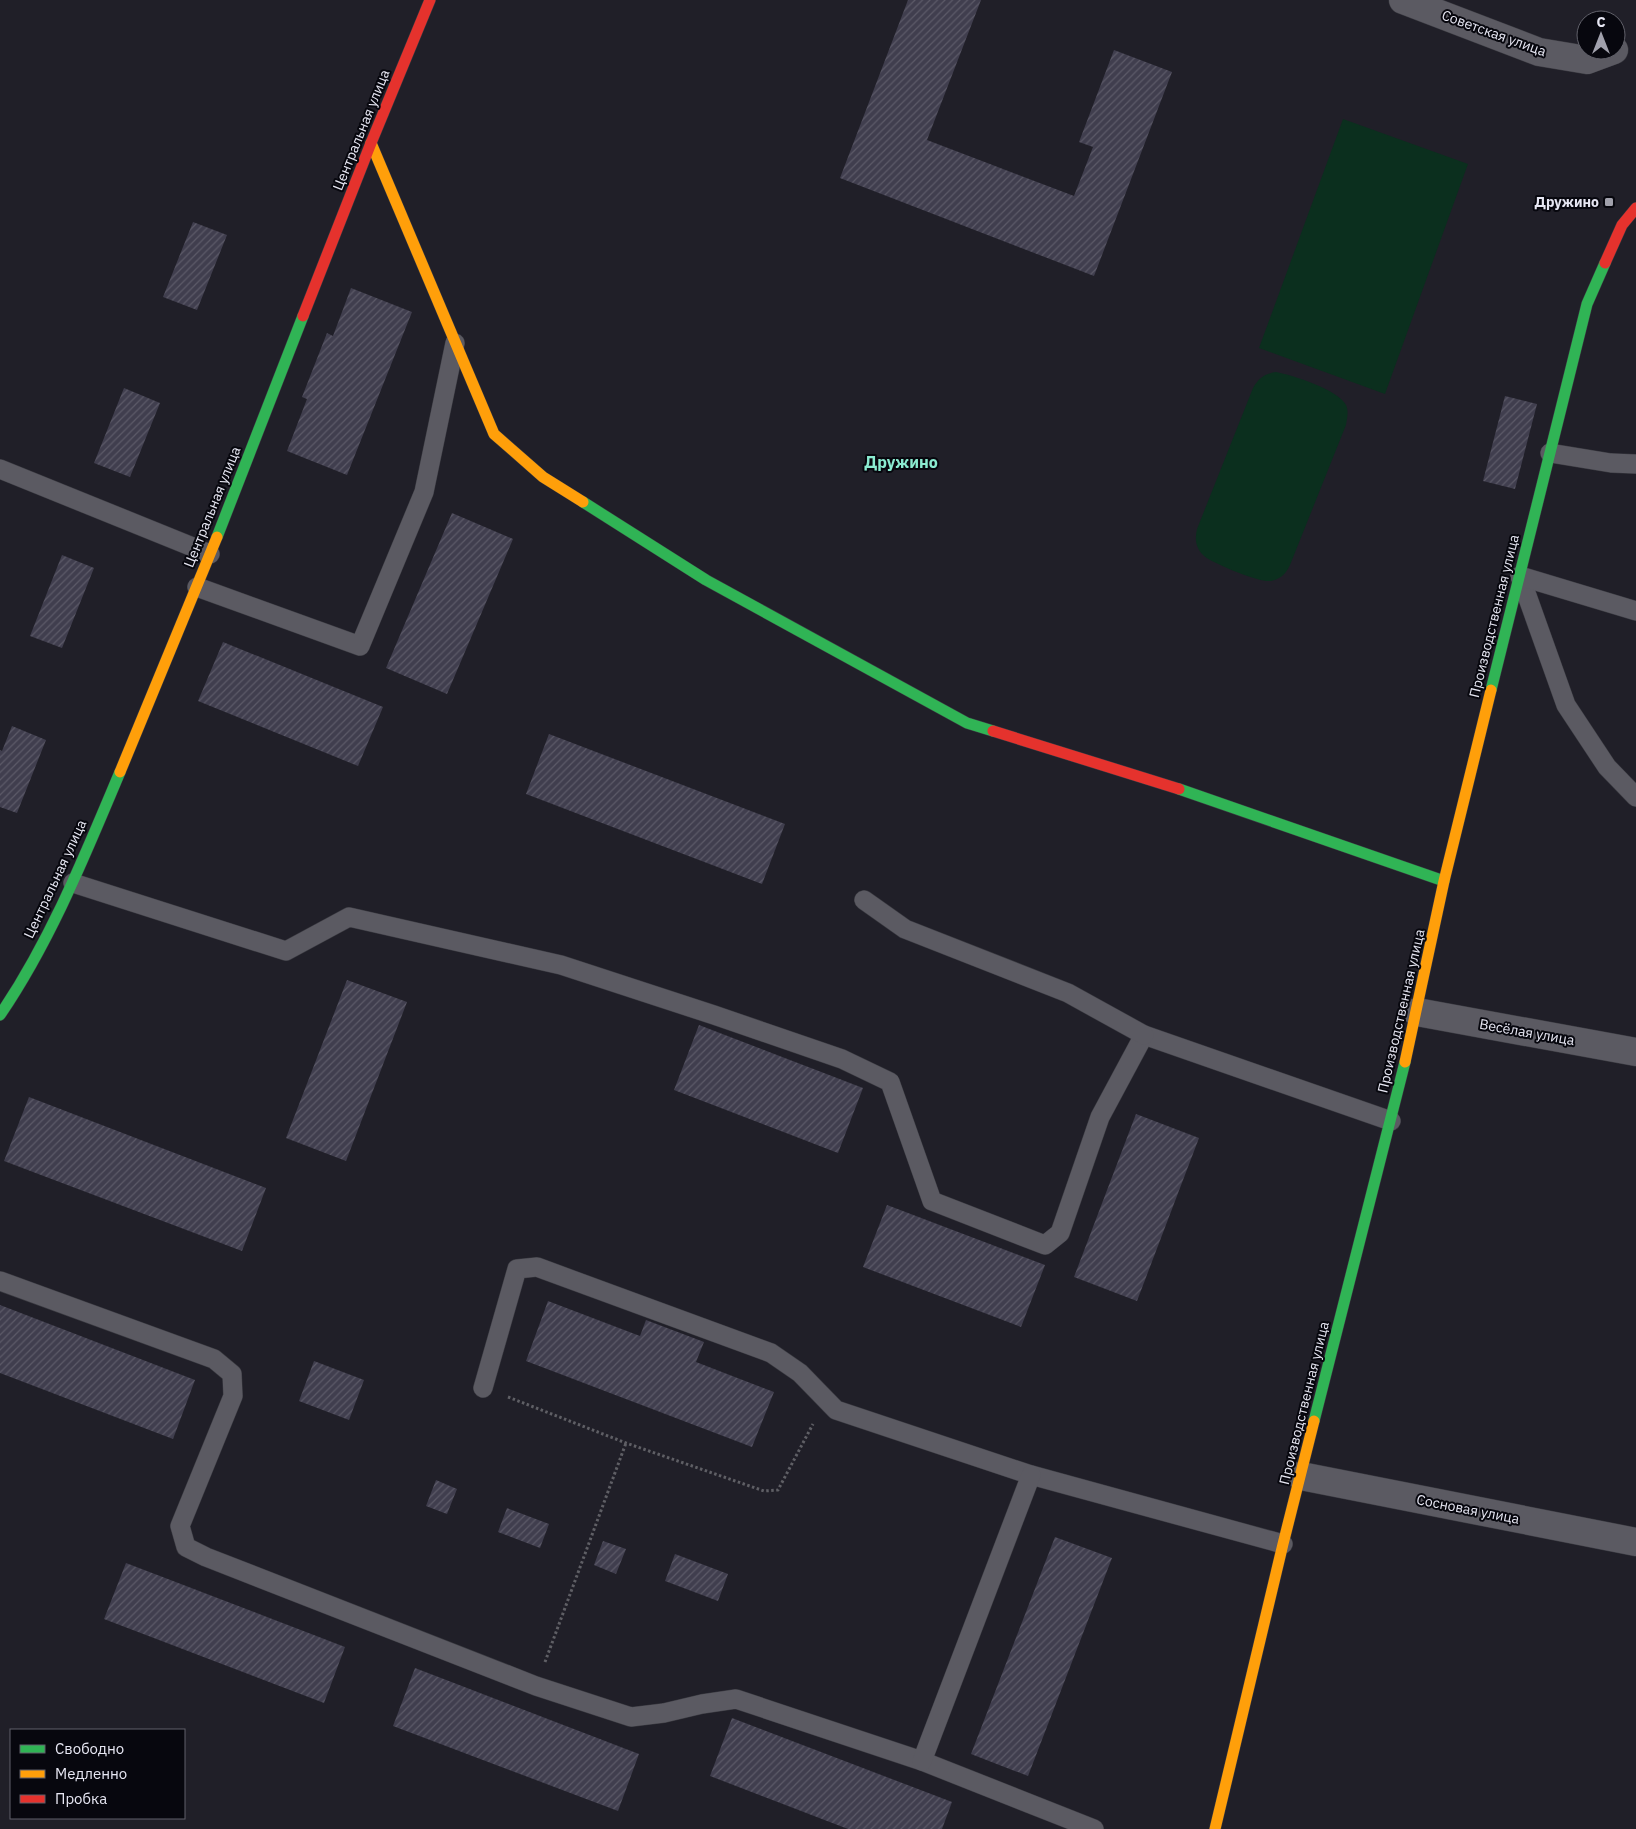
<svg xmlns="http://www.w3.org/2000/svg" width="1636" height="1829" font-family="'IBM Plex Sans',sans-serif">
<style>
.green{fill:#0b2f1e}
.building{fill:url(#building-hatch)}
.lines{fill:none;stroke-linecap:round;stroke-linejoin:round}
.lane-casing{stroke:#3a3a41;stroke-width:20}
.street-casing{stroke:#3a3a41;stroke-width:29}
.fast-casing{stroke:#3a3a41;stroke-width:12}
.slow-casing{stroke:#3a3a41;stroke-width:12}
.jam-casing{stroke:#3a3a41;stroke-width:12}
.path{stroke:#5f5f65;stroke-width:3;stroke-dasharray:2.5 2.5;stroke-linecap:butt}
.lane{stroke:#5b5a62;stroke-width:19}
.street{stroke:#5b5a62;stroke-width:28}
.fast{stroke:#30b455;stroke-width:11}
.slow{stroke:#ff9f0a;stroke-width:11}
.jam{stroke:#e5322d;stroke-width:11}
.poi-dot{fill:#a1a1ac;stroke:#07070e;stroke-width:2}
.labels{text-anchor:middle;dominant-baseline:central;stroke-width:4;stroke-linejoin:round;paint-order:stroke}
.street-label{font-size:14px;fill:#e7e7f3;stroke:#07070e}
.poi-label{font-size:14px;font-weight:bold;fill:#e7e7f3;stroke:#07070e;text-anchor:end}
.quarter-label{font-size:16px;font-weight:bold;fill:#8aebd0;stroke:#07070e}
</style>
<defs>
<pattern id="building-hatch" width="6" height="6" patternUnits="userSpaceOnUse" patternTransform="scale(1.25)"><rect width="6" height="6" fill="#403e4e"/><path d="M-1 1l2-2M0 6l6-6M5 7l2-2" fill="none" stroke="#5c5a68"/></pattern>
</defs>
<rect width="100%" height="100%" fill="#201f28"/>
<!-- green -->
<g class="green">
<polygon points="1343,119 1468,164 1385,394 1259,348"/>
<path d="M1276,372C1292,375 1339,390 1346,405C1349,412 1347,418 1346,425L1290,565C1287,571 1284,576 1277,579C1274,581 1269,581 1266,581C1255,580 1208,562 1202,554C1195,546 1195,538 1197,529L1253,388C1259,378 1264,374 1276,372Z"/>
</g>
<!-- building -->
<g class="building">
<polygon points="908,0 981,0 927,140 1074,196 1093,147 1079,142 1114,50 1172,72 1094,276 840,178"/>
<polygon points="193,222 227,235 197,310 163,297"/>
<polygon points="351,288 412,312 347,475 287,451 307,399 302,397 327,333 333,336"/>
<polygon points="124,388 160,403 130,477 94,463"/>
<polygon points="1505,396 1537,404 1515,489 1483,481"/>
<polygon points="452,513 513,539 447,694 386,668"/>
<polygon points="62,555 94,568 62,648 30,636"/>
<polygon points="223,642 383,707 358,766 198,701"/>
<polygon points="12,726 46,740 17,813 0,807 0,750 2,751"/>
<polygon points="549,734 785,824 762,884 526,794"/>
<polygon points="347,980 407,1002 346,1161 286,1138"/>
<polygon points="699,1025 863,1088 838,1153 674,1090"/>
<polygon points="29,1097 266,1188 242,1251 4,1161"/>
<polygon points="1136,1114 1199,1138 1137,1301 1074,1277"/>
<polygon points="887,1205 1045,1265 1021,1327 863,1267"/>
<polygon points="548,1301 640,1336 646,1320 704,1342 696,1362 774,1392 752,1447 526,1361"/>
<polygon points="0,1305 195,1380 173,1439 0,1373"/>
<polygon points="314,1361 364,1380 349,1420 299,1401"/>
<polygon points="436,1480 457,1489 447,1514 426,1506"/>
<polygon points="507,1508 549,1524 540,1548 498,1532"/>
<polygon points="1055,1537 1112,1558 1028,1776 971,1754"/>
<polygon points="603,1541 626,1549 616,1574 594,1565"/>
<polygon points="675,1554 728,1574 718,1601 665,1581"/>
<polygon points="126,1563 345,1647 324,1703 104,1619"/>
<polygon points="415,1668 639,1754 618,1811 393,1726"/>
<polygon points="732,1718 952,1802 942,1829 848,1829 710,1776"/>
</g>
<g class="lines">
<!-- lane casing -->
<g class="lane-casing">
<g id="lane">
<polyline points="1550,453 1611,463 1636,464"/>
<polyline points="0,469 210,554"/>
<polyline points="1520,576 1566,705 1607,767 1636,797"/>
<polyline points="1520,576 1636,611"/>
<polyline points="197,587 360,646 424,492 455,343"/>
<polyline points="73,883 286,951 349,917 561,965 714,1015 842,1059 890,1082 932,1201 1045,1245 1060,1233 1100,1117 1144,1035 1391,1121"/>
<polyline points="864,900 905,929 1068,993 1144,1035"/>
<polyline points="0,1281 214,1359 232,1374 233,1396 180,1526 186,1547 206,1557 536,1686 631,1717 664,1713 702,1704 736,1699 922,1761 1094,1829"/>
<polyline points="483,1388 517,1269 537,1267 771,1353 800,1373 836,1410 1031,1475 1283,1544"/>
<polyline points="922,1761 1031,1475"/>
</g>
</g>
<!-- street casing -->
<g class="street-casing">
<g id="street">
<polyline points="1403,0 1539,52 1587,60 1614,50"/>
<polyline points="1417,1012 1636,1052"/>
<polyline points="1301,1476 1636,1542"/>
</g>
</g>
<!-- fast casing -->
<g class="fast-casing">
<g id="fast">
<polyline points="583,502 706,580 967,723 993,731"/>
<polyline points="217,537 303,316"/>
<polyline points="1491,690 1587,304 1605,263"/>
<polyline points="1179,789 1444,881"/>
<path d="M0,1015C51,940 85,855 120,772"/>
<polyline points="1314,1421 1405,1062"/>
</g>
</g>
<!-- slow casing -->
<g class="slow-casing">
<g id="slow">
<polyline points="371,143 494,434 543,477 583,502"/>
<polyline points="120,772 217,537"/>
<polyline points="1405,1062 1444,881 1491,690"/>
<polyline points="1215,1829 1283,1544 1314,1421"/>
</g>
</g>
<!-- jam casing -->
<g class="jam-casing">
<g id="jam">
<polyline points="1605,263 1622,225 1636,208"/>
<polyline points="303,316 371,143 430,0"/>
<polyline points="993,731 1179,789"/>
</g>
</g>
<!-- path -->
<g class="path">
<polyline points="508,1397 626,1443 764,1491 778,1490 813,1424"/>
<polyline points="545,1662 626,1443"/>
</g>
<!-- lane -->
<use href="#lane" class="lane"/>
<!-- street -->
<use href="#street" class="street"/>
<!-- fast -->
<use href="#fast" class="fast"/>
<!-- slow -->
<use href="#slow" class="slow"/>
<!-- jam -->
<use href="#jam" class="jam"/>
</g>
<!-- markers -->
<rect class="poi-dot" x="1604" y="197" width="10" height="10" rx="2.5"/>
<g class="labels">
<!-- street labels -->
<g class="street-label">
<text transform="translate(1494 33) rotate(20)">Советская улица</text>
<text transform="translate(361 130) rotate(-68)">Центральная улица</text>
<text transform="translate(212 507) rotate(-68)">Центральная улица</text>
<text transform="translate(1494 616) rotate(-76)">Производственная улица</text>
<text transform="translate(55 879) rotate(-65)">Центральная улица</text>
<text transform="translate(1401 1011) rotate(-77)">Производственная улица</text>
<text transform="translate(1527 1032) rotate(10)">Весёлая улица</text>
<text transform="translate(1304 1403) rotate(-76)">Производственная улица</text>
<text transform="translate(1468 1509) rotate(11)">Сосновая улица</text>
</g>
<!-- poi labels -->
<g class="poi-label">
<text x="1599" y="202">Дружино</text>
</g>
<!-- quarter labels -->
<g class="quarter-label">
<text x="901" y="462">Дружино</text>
</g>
</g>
<!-- legend -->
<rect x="10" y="1729" width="175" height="90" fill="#07070e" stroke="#61616a"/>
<rect x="20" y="1745" width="25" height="8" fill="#30b455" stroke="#61616a"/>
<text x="55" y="1754" font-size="15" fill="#e7e7f3">Свободно</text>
<rect x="20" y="1770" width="25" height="8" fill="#ff9f0a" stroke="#61616a"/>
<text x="55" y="1779" font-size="15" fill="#e7e7f3">Медленно</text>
<rect x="20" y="1795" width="25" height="8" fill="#e5322d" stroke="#61616a"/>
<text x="55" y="1804" font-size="15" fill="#e7e7f3">Пробка</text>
<!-- north arrow -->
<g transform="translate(1601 35)"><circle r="24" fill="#07070e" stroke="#61616a"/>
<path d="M0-4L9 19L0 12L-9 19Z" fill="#a1a1ac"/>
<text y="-8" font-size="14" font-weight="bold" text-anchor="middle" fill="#e7e7f3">С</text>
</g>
</svg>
